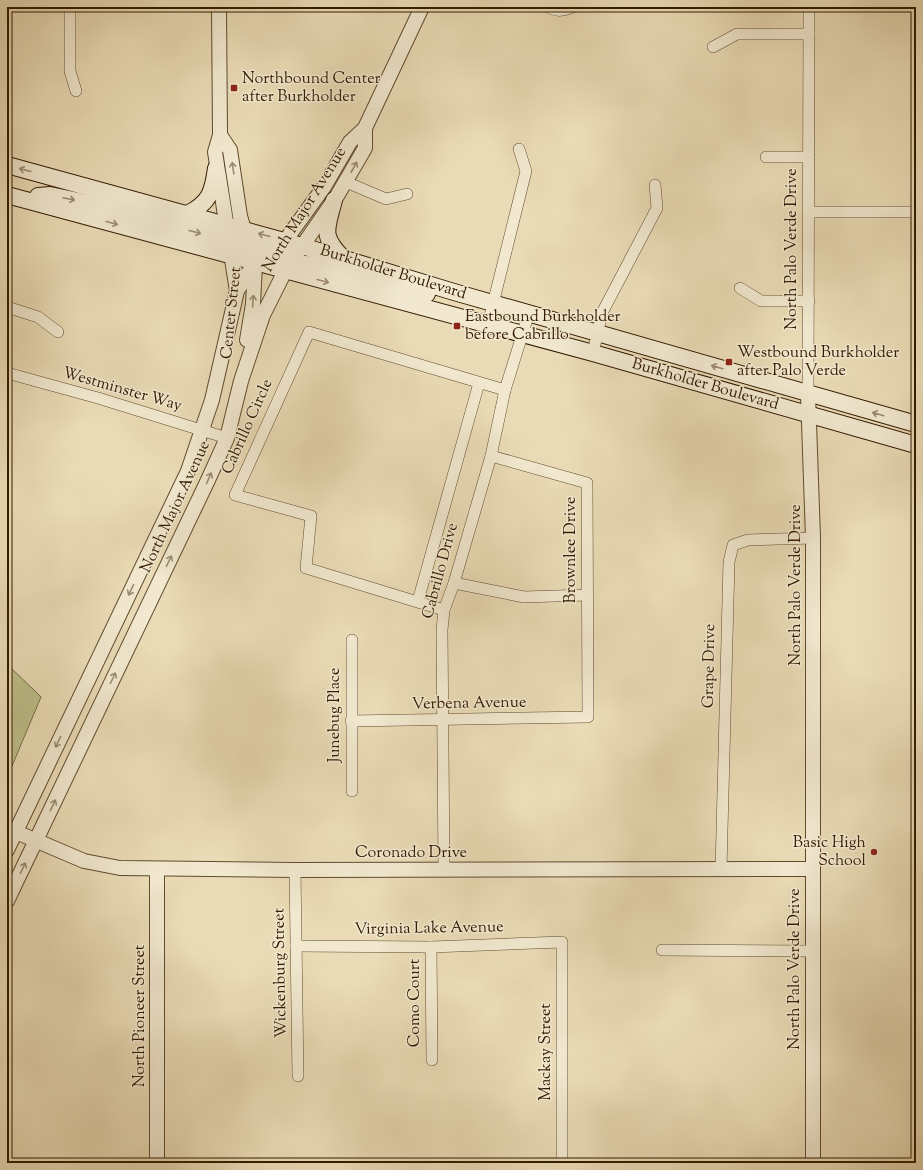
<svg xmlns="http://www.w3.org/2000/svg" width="923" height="1170" font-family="'Sorts Mill Goudy',serif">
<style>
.green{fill:#bcbe89;stroke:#786c44}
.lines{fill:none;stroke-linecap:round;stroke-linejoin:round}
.minor-casing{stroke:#604a2d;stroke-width:12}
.tertiary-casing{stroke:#604a2d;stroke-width:16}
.secondary-casing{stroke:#331a00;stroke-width:18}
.minor{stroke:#f1e8cf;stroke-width:11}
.tertiary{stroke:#f1e8cf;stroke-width:14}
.secondary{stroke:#f1e8cf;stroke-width:16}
.oneway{stroke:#9c8b72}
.poi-dot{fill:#8f2418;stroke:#f1e8cf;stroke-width:1.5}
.labels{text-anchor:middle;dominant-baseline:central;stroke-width:3;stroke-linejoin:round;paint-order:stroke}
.poi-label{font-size:16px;fill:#331a00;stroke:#f1e8cf;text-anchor:start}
.street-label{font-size:16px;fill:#331a00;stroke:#f1e8cf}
</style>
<rect width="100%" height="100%" fill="#e9dbb5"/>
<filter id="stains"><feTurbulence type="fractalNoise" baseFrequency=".005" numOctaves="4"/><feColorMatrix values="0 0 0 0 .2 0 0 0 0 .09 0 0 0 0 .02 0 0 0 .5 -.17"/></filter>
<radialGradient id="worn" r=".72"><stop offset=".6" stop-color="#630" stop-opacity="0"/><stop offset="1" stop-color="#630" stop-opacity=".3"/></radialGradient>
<!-- green -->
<polygon class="green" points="7,664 41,697 7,778"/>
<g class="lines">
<!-- minor casing -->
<g class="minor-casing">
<g id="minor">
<polyline points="70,7 70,71 76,91"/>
<path d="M548,7C558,12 563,11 573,7"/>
<polyline points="713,47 737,34 809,34"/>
<polyline points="766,157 809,157"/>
<polyline points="346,182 386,199 407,194"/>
<polyline points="809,212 916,212"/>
<polyline points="740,288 761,301 809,301"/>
<polyline points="7,307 38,317 58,332"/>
<polyline points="488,324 526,171 519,149"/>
<polyline points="593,353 602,313 657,208 655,185"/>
<polyline points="7,373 98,398 227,438"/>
<polyline points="808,394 809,7"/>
<polyline points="454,583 524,597 587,595"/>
<polyline points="418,601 479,383"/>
<polyline points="444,610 306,568 311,516 235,495 309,332 505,390"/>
<polyline points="352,640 352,791"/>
<polyline points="351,721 588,717 587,483 491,456"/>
<polyline points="721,869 729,562 733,545 748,540 813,538"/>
<polyline points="295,870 298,1076"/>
<polyline points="444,870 442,630 444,610 454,583 491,456 505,390 529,313"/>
<polyline points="296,946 431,947 562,942 562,1163"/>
<polyline points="431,947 432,1060"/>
<polyline points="662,950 812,951"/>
</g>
</g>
<!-- tertiary casing -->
<g class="tertiary-casing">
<g id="tertiary">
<polyline points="219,7 220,135 215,152 237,291"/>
<polyline points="220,135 230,150 240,216 247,240"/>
<polyline points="247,340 253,304 255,265"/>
<polyline points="808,394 813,538 813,1163"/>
<polyline points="16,832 84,861 120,868 295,870 812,869"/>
<polyline points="7,850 188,471 212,400 237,291 255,262 285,241 324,187 350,142 365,128 422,7"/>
<polyline points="157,869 157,1163"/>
<polyline points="7,901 208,480 227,438 241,381 263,315 285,271 337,196 365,148 365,128"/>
</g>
</g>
<!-- secondary casing -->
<g class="secondary-casing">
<g id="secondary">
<polyline points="7,165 302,246 454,292 916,424"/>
<polyline points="7,195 593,353 916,445"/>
<polyline points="38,196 50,195 97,205 213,236 272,250 296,247"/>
<path d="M334,200C327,229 320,235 343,258"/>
<path d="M187,214C210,203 213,191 216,168"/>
<polyline points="278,262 320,265 427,294"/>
</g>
</g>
<!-- minor -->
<use href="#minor" class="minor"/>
<!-- tertiary -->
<use href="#tertiary" class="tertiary"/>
<!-- secondary -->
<use href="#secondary" class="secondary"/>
</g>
<!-- one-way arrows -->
<defs><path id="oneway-shaft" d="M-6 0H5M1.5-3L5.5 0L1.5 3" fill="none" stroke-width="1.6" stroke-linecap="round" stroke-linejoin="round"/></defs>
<g class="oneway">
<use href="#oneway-shaft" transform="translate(354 167) rotate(-61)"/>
<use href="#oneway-shaft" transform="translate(233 168) rotate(-98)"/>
<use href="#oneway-shaft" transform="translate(25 170) rotate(-165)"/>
<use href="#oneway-shaft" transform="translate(69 199) rotate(12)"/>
<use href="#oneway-shaft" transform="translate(112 223) rotate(15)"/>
<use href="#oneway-shaft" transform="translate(195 232) rotate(15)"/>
<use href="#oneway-shaft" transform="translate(264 235) rotate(-165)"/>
<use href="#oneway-shaft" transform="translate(323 281) rotate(15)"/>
<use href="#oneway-shaft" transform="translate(253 301) rotate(-86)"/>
<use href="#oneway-shaft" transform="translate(717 367) rotate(-164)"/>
<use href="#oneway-shaft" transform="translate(878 414) rotate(-164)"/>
<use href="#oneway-shaft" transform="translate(209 478) rotate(-66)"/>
<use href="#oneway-shaft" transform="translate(169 561) rotate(-64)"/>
<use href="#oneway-shaft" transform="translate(131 590) rotate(116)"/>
<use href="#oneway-shaft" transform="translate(113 678) rotate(-64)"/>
<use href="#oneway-shaft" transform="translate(58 742) rotate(115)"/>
<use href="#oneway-shaft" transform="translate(53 805) rotate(-65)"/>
<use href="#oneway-shaft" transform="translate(23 868) rotate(-64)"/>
</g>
<!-- markers -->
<g class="poi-dot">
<rect x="230" y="84" width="8" height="8" rx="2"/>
<rect x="453" y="322" width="8" height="8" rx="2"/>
<rect x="725" y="358" width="8" height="8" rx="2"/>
<circle cx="874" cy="852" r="4"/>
</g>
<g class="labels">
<!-- poi labels -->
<g class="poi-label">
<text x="242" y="79">Northbound Center<tspan x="242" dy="18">after Burkholder</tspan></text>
<text x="465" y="317">Eastbound Burkholder<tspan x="465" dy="18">before Cabrillo</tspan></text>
<text x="737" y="353">Westbound Burkholder<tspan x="737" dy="18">after Palo Verde</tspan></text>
<text x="866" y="843" text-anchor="end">Basic High<tspan x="866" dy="18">School</tspan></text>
</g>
<!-- street labels -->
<g class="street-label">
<text transform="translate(305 210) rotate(-58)">North Major Avenue</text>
<text transform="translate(792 249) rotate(-90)">North Palo Verde Drive</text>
<text transform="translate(393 273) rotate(17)">Burkholder Boulevard</text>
<text transform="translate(232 313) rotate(-84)">Center Street</text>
<text transform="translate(705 385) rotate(16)">Burkholder Boulevard</text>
<text transform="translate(122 390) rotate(16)">Westminster Way</text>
<text transform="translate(248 427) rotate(-66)">Cabrillo Circle</text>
<text transform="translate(176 507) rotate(-65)">North Major Avenue</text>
<text transform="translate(571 550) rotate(-90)">Brownlee Drive</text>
<text transform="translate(441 571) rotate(-75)">Cabrillo Drive</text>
<text transform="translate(796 585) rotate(-90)">North Palo Verde Drive</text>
<text transform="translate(710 666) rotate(-89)">Grape Drive</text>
<text transform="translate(469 704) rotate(-1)">Verbena Avenue</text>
<text transform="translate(335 715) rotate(-90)">Junebug Place</text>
<text x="411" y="853">Coronado Drive</text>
<text transform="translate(429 929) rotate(-1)">Virginia Lake Avenue</text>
<text transform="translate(795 969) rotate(-90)">North Palo Verde Drive</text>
<text transform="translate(281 973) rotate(-91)">Wickenburg Street</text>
<text transform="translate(415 1003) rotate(-90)">Como Court</text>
<text transform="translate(140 1016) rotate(-90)">North Pioneer Street</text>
<text transform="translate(546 1052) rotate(-90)">Mackay Street</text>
</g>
</g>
<!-- margin -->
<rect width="923" height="1170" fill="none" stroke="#e9dbb5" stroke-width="24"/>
<rect x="8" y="8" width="907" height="1154" fill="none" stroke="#331a00" stroke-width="2"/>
<rect x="12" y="12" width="899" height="1146" fill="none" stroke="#331a00"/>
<rect width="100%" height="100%" filter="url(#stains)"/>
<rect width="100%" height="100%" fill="url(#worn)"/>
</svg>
